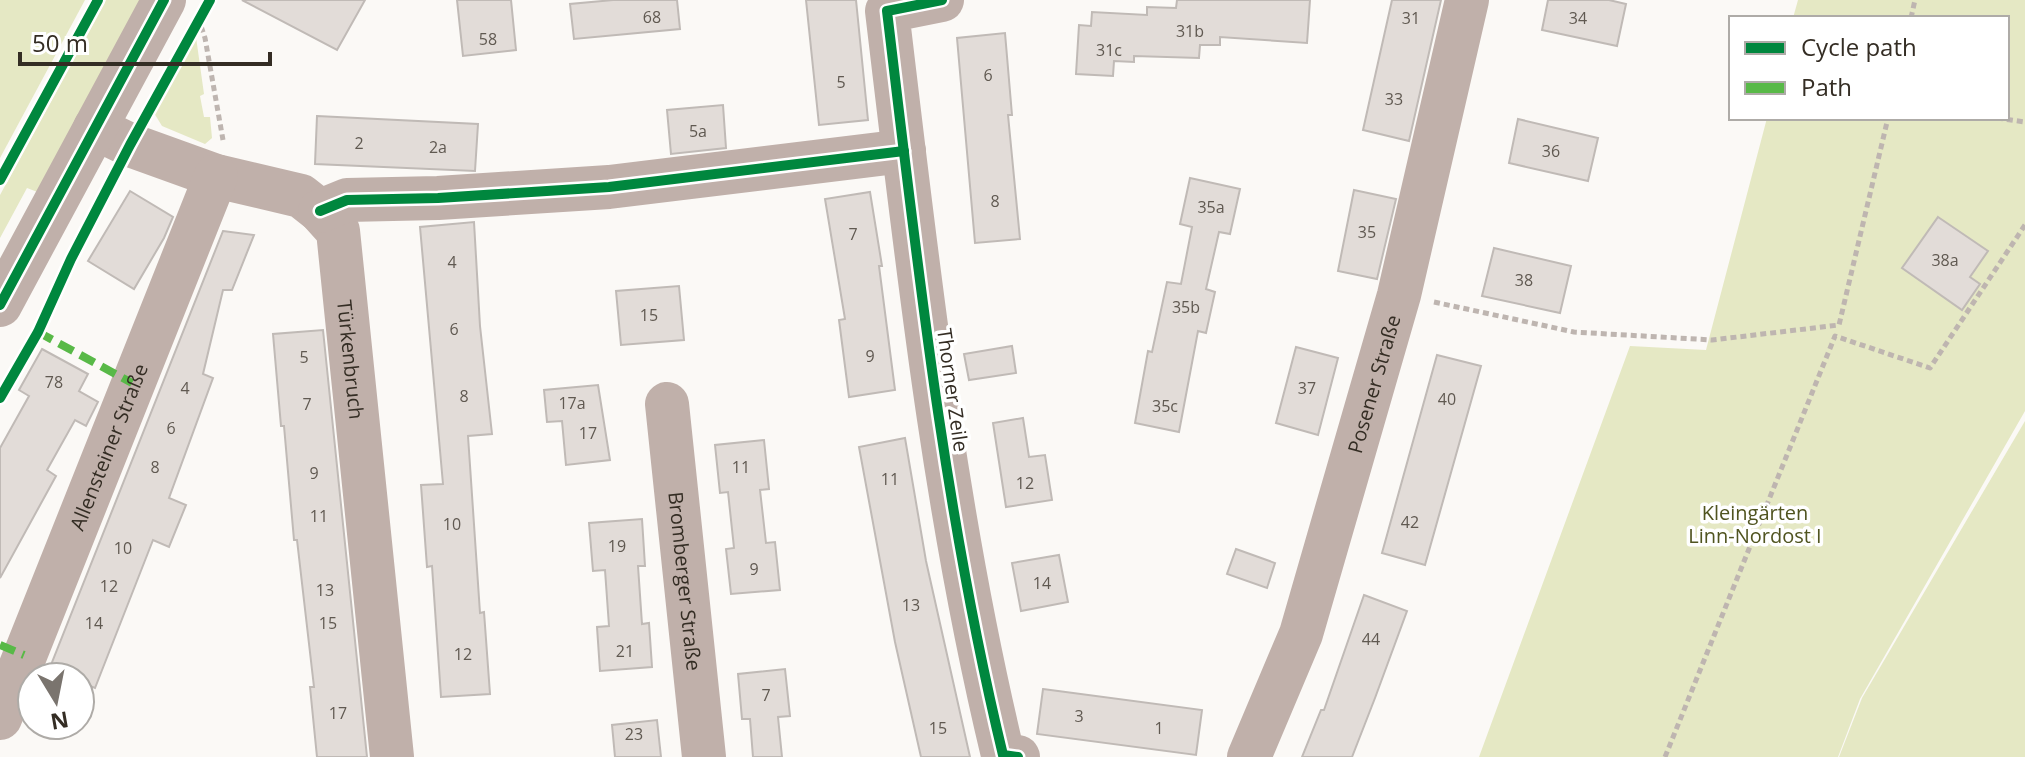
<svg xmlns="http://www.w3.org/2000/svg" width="2025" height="757" font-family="'Open Sans',sans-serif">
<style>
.green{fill:#e5e8c4}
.building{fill:#e2dcd8;stroke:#c0bab6;stroke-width:2}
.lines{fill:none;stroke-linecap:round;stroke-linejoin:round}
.path{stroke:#beb5b0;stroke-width:5;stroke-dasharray:6 4;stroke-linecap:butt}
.minor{stroke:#c0b0aa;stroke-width:44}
.quiet{stroke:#58b947;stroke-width:8;stroke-dasharray:16 8;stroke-linecap:butt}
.cycleway-casing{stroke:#fff;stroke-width:15}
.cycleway{stroke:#00873e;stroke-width:10}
.labels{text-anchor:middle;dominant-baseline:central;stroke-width:7;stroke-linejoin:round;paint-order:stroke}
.number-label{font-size:16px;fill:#605951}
.street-label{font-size:20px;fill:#342d24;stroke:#fff}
.park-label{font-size:20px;fill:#505420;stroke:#fff}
</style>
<rect width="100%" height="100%" fill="#fbf9f6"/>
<!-- green -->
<g class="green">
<polygon points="0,0 85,0 0,158"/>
<polygon points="106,0 144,0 40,193 27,188 0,238 0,195"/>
<polygon points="1798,0 2025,0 2025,411 1860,699 1838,757 1479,757 1630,346 1706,350 1767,118 2007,118 2007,18 1793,18"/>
<polygon points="196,37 204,94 200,96 204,117 210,117 212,138 205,144 162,126 154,113"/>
<polygon points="2025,421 2025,757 1839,757 1862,698"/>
</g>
<!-- building -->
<g class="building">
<polygon points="242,0 365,0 337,50"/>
<polygon points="457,0 511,0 516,50 463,56"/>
<polygon points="613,0 677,0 680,29 574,39 570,4"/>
<polygon points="806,0 856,0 868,120 819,125"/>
<polygon points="1177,0 1310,0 1307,43 1220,37 1220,45 1200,45 1199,58 1134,56 1134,62 1114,61 1113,76 1076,74 1079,25 1091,26 1092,12 1147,15 1147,7 1176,8"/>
<polygon points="1392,0 1441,0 1409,141 1363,130"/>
<polygon points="1548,0 1609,0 1626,4 1617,46 1542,30"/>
<polygon points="1005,33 1012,115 1008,115 1020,239 975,243 957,38"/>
<polygon points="723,105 726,148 671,154 667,110"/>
<polygon points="317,116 478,124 475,171 315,164"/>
<polygon points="1518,119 1598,138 1588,181 1509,163"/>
<polygon points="1190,178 1240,189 1230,234 1219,232 1206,289 1215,292 1206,333 1198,331 1179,432 1135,423 1148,351 1152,352 1167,282 1181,284 1192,227 1180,224"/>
<polygon points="1354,190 1396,199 1377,279 1338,271"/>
<polygon points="130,191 173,217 164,238 134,289 88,261"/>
<polygon points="870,192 882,266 879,266 895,390 849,397 839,320 845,319 825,199"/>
<polygon points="1938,217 1988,251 1970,277 1980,284 1962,310 1902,268"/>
<polygon points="474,222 480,326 492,434 468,436 480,613 484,612 490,694 441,697 432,566 427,567 421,485 443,484 420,227"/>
<polygon points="223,231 254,235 232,290 223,290 203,374 213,378 169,498 186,505 169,547 153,540 95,688 80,682 80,677 67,677 49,670"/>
<polygon points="1494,248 1571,266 1560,313 1482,296"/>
<polygon points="679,286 684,340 621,345 616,291"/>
<polygon points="323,330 367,757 317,757 310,687 314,687 297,540 294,540 284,426 281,426 273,334"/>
<polygon points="1012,346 1016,373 969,380 964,354"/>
<polygon points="1296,347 1338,358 1318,435 1276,423"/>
<polygon points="42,349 88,374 79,391 98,402 86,426 75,420 47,470 56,476 0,578 0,448 29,396 19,390"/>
<polygon points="1437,355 1481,366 1425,565 1382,553"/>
<polygon points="598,385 610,460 566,465 562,421 547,422 544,390"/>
<polygon points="1023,418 1029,457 1045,455 1052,500 1006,507 993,423"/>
<polygon points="905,438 926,561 970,757 921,757 895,642 859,447"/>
<polygon points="764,440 769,489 760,490 766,543 775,542 780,590 731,594 726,549 734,548 728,492 720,493 715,445"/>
<polygon points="642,519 645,566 638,566 642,624 649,623 652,667 600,671 597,627 609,626 605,570 593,571 589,523"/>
<polygon points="1236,549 1275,563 1267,588 1227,574"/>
<polygon points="1059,555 1068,602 1021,611 1012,563"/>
<polygon points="1364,595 1407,611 1375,698 1352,757 1302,757 1321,710 1324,710"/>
<polygon points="785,669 790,716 778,717 782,757 753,757 750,719 742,719 738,674"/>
<polygon points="1043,689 1202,710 1196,755 1037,734"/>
<polygon points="657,720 661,757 615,757 612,725"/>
</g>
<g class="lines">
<!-- path -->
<g class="path">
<polyline points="198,17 205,38 223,140"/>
<polyline points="1911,18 1915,0"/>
<polyline points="1997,118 2025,122"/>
<polyline points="1434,302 1574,332 1712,340 1839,325 1888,118"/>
<polyline points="1665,757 1835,336 1930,368 2025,225"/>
</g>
<!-- minor -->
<g class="minor">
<path d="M942,0L887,11C917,261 944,511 1003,755L1018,757"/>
<path id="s1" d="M95,128L130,145L216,176L301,196L320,211L338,231L392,757"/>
<polyline points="320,211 347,200 438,198 609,187 904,151"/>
<polyline points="0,305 164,0"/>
<path id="s2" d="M667,404L704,757"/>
<path id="s3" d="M0,718L216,176"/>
<path id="s4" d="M1249,757L1301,634L1399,295L1467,0"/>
</g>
<!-- quiet -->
<g class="quiet">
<polyline points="38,332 132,383"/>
<polyline points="0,645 24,655"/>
</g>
<!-- cycleway casing -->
<g class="cycleway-casing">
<g id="cycleway">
<path d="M942,0L887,11C917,261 944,511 1003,755L1018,757"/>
<polyline points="0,180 98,0"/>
<polyline points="320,211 347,200 438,198 609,187 904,151"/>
<polyline points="0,305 164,0"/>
<polyline points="0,398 38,332 71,259 130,145 210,0"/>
</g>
</g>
<!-- cycleway -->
<use href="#cycleway" class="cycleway"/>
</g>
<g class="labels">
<!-- number labels -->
<g class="number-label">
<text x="652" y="17">68</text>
<text x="1411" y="18">31</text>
<text x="1578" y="18">34</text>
<text x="1190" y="31">31b</text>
<text x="488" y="39">58</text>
<text x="1109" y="50">31c</text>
<text x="988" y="75">6</text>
<text x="841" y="82">5</text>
<text x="1394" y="99">33</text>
<text x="698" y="131">5a</text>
<text x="359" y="143">2</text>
<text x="438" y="147">2a</text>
<text x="1551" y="151">36</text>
<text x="995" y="201">8</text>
<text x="1211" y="207">35a</text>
<text x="1367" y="232">35</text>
<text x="853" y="234">7</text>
<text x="1945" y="260">38a</text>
<text x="452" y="262">4</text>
<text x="1524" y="280">38</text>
<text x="1186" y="307">35b</text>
<text x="649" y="315">15</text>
<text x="454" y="329">6</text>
<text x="870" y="356">9</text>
<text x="304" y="357">5</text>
<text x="54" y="382">78</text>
<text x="185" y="388">4</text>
<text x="1307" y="388">37</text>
<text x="464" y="396">8</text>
<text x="1447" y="399">40</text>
<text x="572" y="403">17a</text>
<text x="307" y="404">7</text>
<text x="1165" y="406">35c</text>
<text x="171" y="428">6</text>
<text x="588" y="433">17</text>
<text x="155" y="467">8</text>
<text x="741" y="467">11</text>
<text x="314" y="473">9</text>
<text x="890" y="479">11</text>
<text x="1025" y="483">12</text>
<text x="319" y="516">11</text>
<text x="1410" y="522">42</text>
<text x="452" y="524">10</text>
<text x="617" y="546">19</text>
<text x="123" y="548">10</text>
<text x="754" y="569">9</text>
<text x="1042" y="583">14</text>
<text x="109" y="586">12</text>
<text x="325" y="590">13</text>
<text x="911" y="605">13</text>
<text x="94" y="623">14</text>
<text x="328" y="623">15</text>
<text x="1371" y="639">44</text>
<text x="625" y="651">21</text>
<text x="463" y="654">12</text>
<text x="766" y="695">7</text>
<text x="338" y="713">17</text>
<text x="1079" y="716">3</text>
<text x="938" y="728">15</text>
<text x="1159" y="728">1</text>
<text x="634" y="734">23</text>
</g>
<!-- street labels -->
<g class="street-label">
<text stroke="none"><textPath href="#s1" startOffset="398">Türkenbruch</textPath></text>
<text stroke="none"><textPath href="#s4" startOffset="394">Posener Straße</textPath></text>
<text transform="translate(953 390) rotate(82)">Thorner Zeile</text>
<text stroke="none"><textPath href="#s3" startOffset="292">Allensteiner Straße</textPath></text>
<text stroke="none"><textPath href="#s2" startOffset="178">Bromberger Straße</textPath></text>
</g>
<!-- park labels -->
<g class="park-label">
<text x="1755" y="512">Kleingärten<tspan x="1755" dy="23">Linn-Nordost I</tspan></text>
</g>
</g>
<!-- legend -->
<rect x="1729" y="16" width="280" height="104" fill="#ffffff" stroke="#aeaba7" stroke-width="2"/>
<rect x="1745" y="42" width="40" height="12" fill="#00873e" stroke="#aeaba7" stroke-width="2"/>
<text x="1801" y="56" font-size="24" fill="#342d24">Cycle path</text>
<rect x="1745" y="82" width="40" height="12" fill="#58b947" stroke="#aeaba7" stroke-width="2"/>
<text x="1801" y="96" font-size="24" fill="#342d24">Path</text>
<!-- north arrow -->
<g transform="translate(56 701) rotate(170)"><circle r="38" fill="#ffffff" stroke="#aeaba7" stroke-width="2"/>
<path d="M0-6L14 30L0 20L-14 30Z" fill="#7a746e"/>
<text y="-12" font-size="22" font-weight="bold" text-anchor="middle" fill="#342d24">N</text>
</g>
<!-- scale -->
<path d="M20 52v12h250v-12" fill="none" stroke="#342d24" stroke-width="4"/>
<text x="32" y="52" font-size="24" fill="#342d24" stroke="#ffffff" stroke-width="6" paint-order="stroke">50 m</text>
</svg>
